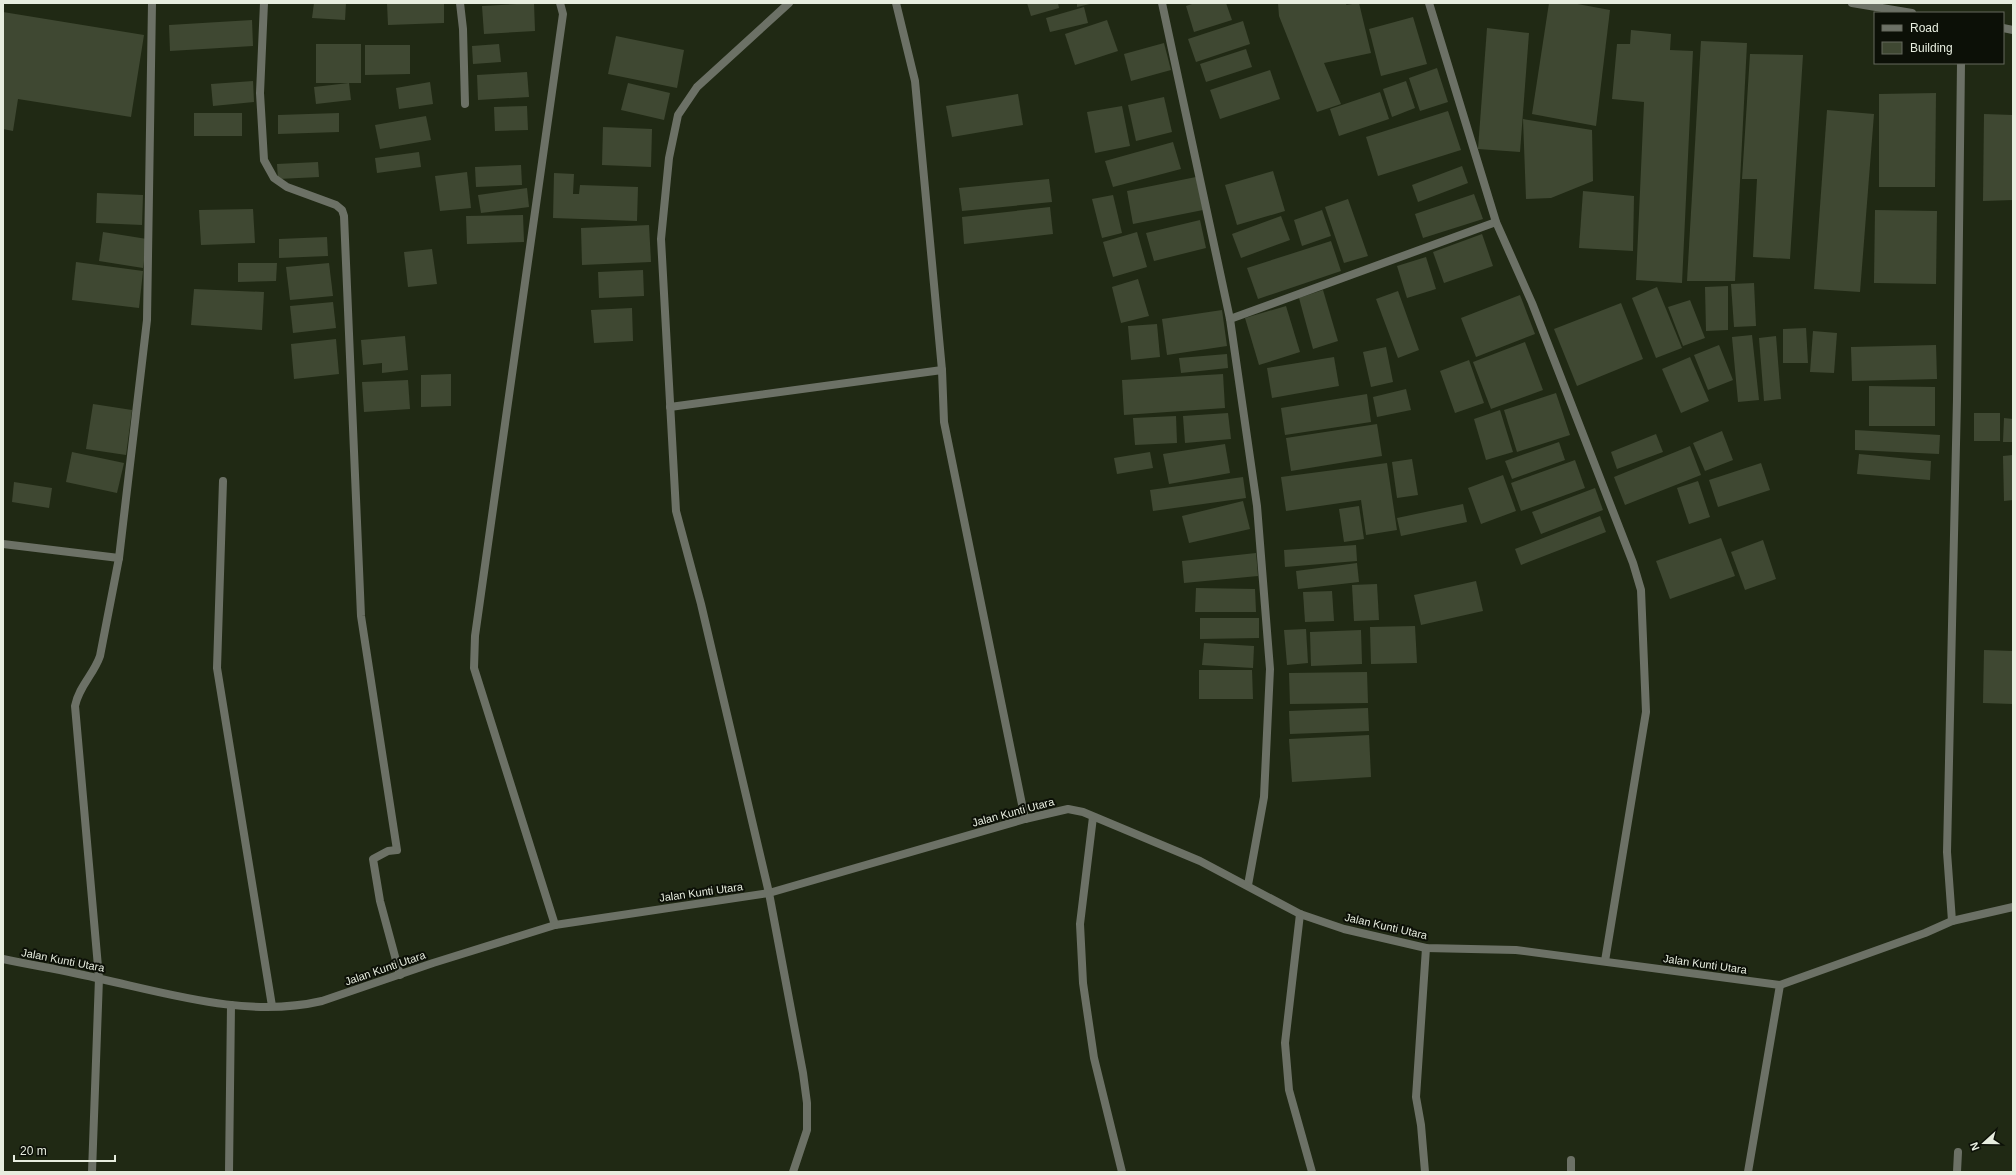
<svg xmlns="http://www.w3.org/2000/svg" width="2016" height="1175" font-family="Arial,sans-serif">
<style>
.building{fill:#3f4832}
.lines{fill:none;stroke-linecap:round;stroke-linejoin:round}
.minor{stroke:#6c7166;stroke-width:8}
.tertiary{stroke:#6c7166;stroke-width:8}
.labels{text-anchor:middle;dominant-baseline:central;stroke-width:4;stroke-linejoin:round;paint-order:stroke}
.street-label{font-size:11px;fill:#e7eddf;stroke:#0c1007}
</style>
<rect width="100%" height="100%" fill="#202914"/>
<!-- building -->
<g class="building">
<polygon points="314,3 346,3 345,20 312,18"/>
<polygon points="387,3 444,3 444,23 388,25"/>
<polygon points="534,3 535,31 484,34 482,6"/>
<polygon points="1027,3 1058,3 1059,8 1031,16"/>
<polygon points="1077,3 1090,3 1090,4 1077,7"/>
<polygon points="1195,3 1226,3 1232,20 1194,32 1186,6"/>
<polygon points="1278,3 1347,3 1346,5 1359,3 1371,53 1324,63 1341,104 1317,112 1279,16"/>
<polygon points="1549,3 1572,3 1610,10 1596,126 1532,114"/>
<polygon points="1084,7 1088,23 1050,32 1046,18"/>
<polygon points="3,12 144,35 131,117 18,99 13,131 3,129"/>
<polygon points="1413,17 1427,64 1381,76 1369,29"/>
<polygon points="252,20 253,46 170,51 169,25"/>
<polygon points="1107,20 1118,51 1075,65 1065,34"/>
<polygon points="1243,21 1250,44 1196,62 1188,39"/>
<polygon points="1487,28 1529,33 1520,152 1478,149"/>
<polygon points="1631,30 1671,34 1670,50 1693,51 1682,283 1636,280 1644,102 1612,99 1617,44 1630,44"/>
<polygon points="616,36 684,50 677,88 608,74"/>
<polygon points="1701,41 1747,43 1735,281 1687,281"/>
<polygon points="1164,43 1171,70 1131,81 1124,54"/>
<rect x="316" y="44" width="45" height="39"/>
<polygon points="499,44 501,62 473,64 472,46"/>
<polygon points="365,45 410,45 410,74 365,75"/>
<polygon points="1246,49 1252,67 1206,82 1200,64"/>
<polygon points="1750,54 1803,55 1790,259 1753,257 1757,179 1742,179"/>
<polygon points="1437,68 1448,102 1420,111 1409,78"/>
<polygon points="1270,70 1280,99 1220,119 1210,90"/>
<polygon points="527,72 529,97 478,100 477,75"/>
<polygon points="253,81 254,102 213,106 211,84"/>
<polygon points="1406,81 1415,108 1392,117 1383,89"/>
<polygon points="430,82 433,104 399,109 396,88"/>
<polygon points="349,83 351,100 316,104 314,87"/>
<polygon points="628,83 670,93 664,120 621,110"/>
<polygon points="1380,92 1389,119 1339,136 1330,109"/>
<polygon points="1936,93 1935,187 1879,187 1879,94"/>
<polygon points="1018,94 1023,125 952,137 946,106"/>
<polygon points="1164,97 1172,132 1136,141 1128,105"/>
<polygon points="527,106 528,130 495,131 494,107"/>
<polygon points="1122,106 1130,146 1095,153 1087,112"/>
<polygon points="1827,110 1874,114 1860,292 1814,289"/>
<polygon points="1448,111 1461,150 1378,176 1366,137"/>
<rect x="194" y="113" width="48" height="23"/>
<polygon points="339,113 339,132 278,134 278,115"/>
<polygon points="1984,114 2013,115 2013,200 1983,201"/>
<polygon points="426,116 431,140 380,149 375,125"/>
<polygon points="1523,119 1592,130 1593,181 1551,198 1526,199"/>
<polygon points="603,127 652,129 651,167 602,165"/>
<polygon points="1173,142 1181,169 1113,187 1105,161"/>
<polygon points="419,152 421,167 377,173 375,158"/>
<polygon points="318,162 319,177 278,179 277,164"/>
<polygon points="521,165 522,185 476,187 475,167"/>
<polygon points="1462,166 1468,183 1418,202 1412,185"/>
<polygon points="1273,171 1285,211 1237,225 1225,185"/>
<polygon points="467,172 471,208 440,211 435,176"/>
<polygon points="554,173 574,174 573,194 579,194 580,185 638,187 637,221 553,218"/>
<polygon points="1196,177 1203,210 1133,224 1127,191"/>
<polygon points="1049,179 1052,202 962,211 959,188"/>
<polygon points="527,188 529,207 481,213 478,195"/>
<polygon points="1583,191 1634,196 1633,251 1579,248"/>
<polygon points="97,193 143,195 142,225 96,223"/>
<polygon points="1474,194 1483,219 1423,238 1415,214"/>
<polygon points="1113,195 1122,233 1102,238 1092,199"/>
<polygon points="1348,199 1368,256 1344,263 1325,207"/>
<polygon points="1050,207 1053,234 964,244 962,217"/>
<polygon points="253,209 255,243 201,245 199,210"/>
<polygon points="1322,210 1331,236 1302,246 1294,220"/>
<polygon points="1875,210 1937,211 1936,284 1874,283"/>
<polygon points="523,215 524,242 467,244 466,216"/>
<polygon points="1281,216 1290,240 1241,258 1232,234"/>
<polygon points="1200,220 1206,248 1154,261 1146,233"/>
<polygon points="649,225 651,262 582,265 581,228"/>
<polygon points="103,232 147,239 143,268 99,261"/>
<polygon points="1137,232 1147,267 1113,277 1103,242"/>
<polygon points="1482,234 1493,266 1444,283 1433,252"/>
<polygon points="327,237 328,256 279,258 279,239"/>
<polygon points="1331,241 1341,271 1258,299 1247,268"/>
<polygon points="432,249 437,284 408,287 404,252"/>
<polygon points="1426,257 1436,289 1407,298 1397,266"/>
<polygon points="76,262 143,271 139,308 72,300"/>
<polygon points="238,263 277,263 276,281 238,282"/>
<polygon points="329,263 333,296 290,300 286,267"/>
<polygon points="643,270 644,296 599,298 598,272"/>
<polygon points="1138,279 1149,316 1121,323 1112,287"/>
<polygon points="1754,283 1756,326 1734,327 1731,284"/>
<polygon points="1728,286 1728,330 1706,331 1705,287"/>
<polygon points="1657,287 1682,348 1656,358 1632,298"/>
<polygon points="194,289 264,292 262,330 191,325"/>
<polygon points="1323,290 1338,341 1313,349 1299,298"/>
<polygon points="1398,291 1419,350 1398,358 1376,299"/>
<polygon points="1520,295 1535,334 1476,357 1461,318"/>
<polygon points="1690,300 1705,338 1683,346 1668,307"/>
<polygon points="333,302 336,328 293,333 290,306"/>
<polygon points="1621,303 1643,359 1577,386 1554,329"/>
<polygon points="1286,306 1300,352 1259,365 1245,318"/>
<polygon points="632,308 633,341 594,343 591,310"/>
<polygon points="1222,310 1227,346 1167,355 1162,319"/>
<polygon points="1157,324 1160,357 1131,360 1128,326"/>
<polygon points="1806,328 1808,363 1783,363 1783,329"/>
<polygon points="1813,331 1837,333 1834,373 1810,372"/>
<polygon points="1752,335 1759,400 1738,402 1732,337"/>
<polygon points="405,336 408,370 382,373 382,363 363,365 361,340"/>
<polygon points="1776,336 1781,399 1764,401 1759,338"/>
<polygon points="336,339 339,374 294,379 291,344"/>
<polygon points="1525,342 1543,390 1491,409 1473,362"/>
<polygon points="1719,345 1733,380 1708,390 1694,355"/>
<polygon points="1936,345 1937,379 1852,381 1851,347"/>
<polygon points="1386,347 1393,382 1371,387 1363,352"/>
<polygon points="1227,354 1228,368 1181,373 1179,358"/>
<polygon points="1334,357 1339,386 1272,398 1267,368"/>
<polygon points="1690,357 1709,401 1681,413 1662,369"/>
<polygon points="1469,360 1484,403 1455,413 1440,371"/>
<polygon points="451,374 451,406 421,407 421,375"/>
<polygon points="1223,374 1225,408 1124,415 1122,380"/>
<polygon points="408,380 410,409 364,412 362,382"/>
<polygon points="1869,386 1935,387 1935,426 1869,426"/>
<polygon points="1406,389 1411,410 1377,417 1373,397"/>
<polygon points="1556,393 1570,435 1517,452 1504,410"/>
<polygon points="1367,394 1371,422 1285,435 1281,408"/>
<polygon points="93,404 132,410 126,455 86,449"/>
<polygon points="1500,410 1513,452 1486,460 1474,419"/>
<polygon points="1228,413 1231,439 1185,443 1183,416"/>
<rect x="1974" y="413" width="26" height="28"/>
<polygon points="1176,416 1177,443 1135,445 1133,418"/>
<polygon points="2004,418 2013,419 2013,442 2003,442"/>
<polygon points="1377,424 1382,456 1291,471 1286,438"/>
<polygon points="1855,430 1940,435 1939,454 1855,450"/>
<polygon points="1722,431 1733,460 1705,471 1693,443"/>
<polygon points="1656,434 1663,452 1617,469 1611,452"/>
<polygon points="1559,442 1565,460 1512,479 1505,461"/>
<polygon points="1225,444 1230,473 1169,484 1163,454"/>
<polygon points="1690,446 1701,475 1625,505 1614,477"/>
<polygon points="72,452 124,463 117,493 66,482"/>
<polygon points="1150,452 1153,468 1117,474 1114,458"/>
<polygon points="1859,454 1931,461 1930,480 1857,474"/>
<polygon points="2013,455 2013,500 2004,501 2003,456"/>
<polygon points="1412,459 1418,495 1397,498 1392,462"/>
<polygon points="1575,460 1585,488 1521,511 1511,483"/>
<polygon points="1387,463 1397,530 1366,535 1361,500 1286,511 1281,477"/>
<polygon points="1761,463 1770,490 1718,507 1709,480"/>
<polygon points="1503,475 1516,511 1481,524 1468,488"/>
<polygon points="1243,477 1246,498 1153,511 1150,490"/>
<polygon points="1698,481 1710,517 1689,524 1677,488"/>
<polygon points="14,482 52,488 49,508 12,502"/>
<polygon points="1595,488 1603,510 1541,534 1532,512"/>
<polygon points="1243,501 1250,529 1189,543 1182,516"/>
<polygon points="1463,504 1467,522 1401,536 1397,518"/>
<polygon points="1359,506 1364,539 1344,542 1339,509"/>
<polygon points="1600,516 1606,532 1521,565 1515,549"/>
<polygon points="1721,538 1735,576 1670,599 1656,561"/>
<polygon points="1763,540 1776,579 1745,590 1731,552"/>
<polygon points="1356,545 1357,561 1285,567 1284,550"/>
<polygon points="1256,553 1258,576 1184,583 1182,561"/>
<polygon points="1357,563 1359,582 1298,589 1296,571"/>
<polygon points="1476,581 1483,611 1421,625 1414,595"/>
<polygon points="1377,584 1379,620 1354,621 1352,585"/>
<polygon points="1196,588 1255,589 1256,612 1195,612"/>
<polygon points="1332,591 1334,621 1305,622 1303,592"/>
<polygon points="1200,618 1259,618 1259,638 1200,639"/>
<polygon points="1415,626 1417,663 1371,664 1370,627"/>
<polygon points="1306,629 1308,663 1287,665 1284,630"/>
<polygon points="1361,630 1362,664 1311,666 1310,632"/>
<polygon points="1204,643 1254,646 1253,668 1202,665"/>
<polygon points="1984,650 2013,651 2013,704 1983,703"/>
<polygon points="1199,670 1252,670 1253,699 1199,699"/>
<polygon points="1367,672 1368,703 1290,704 1289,673"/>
<polygon points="1368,708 1369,731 1290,734 1289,711"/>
<polygon points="1369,735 1371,777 1292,782 1289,739"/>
</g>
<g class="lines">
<!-- minor -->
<g class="minor">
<polyline points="264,3 260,93 264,160 274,178 287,187 336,205 342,210 344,216 361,616 397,850 388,851 373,859 380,901 400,975"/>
<polyline points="460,3 463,29 465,104"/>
<polyline points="789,3 697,87 678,115 669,158 661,239 676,511 701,604 769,893 803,1073 807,1103 807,1130 793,1172"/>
<polyline points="896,3 915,81 942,370 944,422 1025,819"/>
<polyline points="1162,3 1230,319 1257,506 1270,669 1264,797 1248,885"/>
<polyline points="1429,3 1496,222 1532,303 1633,563 1641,590 1646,712 1605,961"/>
<polyline points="1230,319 1496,222"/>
<polyline points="670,407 942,370"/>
<polyline points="223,481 217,668 272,1006"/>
<polyline points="3,544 119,558"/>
<polyline points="1093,817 1080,924 1083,983 1094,1058 1122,1172"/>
<polyline points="1300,914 1285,1043 1289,1090 1312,1172"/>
<polyline points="1952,921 1947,852 1957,399 1961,63"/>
<polyline points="555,925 474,668 475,636 563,14 560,3"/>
<path d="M3,959C36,966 69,971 101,979C173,995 249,1018 322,1001L433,963L555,925L769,893L1025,819L1068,809L1083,812L1200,861L1300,914L1344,929L1426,948L1516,950L1780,985L1925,933L1952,921L2013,907"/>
<polyline points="1571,1160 1571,1172"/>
<path d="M92,1172L99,978L75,706C79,686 94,674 100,656L119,558L147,320L152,3"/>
<polyline points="229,1172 231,1005"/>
<polyline points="1425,1172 1421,1125 1416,1097 1426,948"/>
<polyline points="1748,1172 1780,985"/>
<polyline points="1957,1172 1958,1152"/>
</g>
<!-- tertiary -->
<g class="tertiary">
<polyline points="1852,3 1912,13"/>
<polyline points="2003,28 2013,30"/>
</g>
</g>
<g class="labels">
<!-- street labels -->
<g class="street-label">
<text transform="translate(1013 812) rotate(-15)">Jalan Kunti Utara</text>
<text transform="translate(701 892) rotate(-8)">Jalan Kunti Utara</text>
<text transform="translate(1386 926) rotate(13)">Jalan Kunti Utara</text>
<text transform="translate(63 960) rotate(11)">Jalan Kunti Utara</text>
<text transform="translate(1705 964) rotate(8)">Jalan Kunti Utara</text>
<text transform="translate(385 968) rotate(-19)">Jalan Kunti Utara</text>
</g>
</g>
<!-- border -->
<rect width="2016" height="1175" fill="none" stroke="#e7eddf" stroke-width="8"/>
<!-- legend -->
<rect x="1874" y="12" width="130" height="52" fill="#0c1007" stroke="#64685d"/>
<rect x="1882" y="25" width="20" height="6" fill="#6c7166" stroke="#64685d"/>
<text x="1910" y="32" font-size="12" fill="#e7eddf">Road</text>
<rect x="1882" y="42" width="20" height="12" fill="#3f4832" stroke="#64685d"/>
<text x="1910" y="52" font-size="12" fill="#e7eddf">Building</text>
<!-- north arrow -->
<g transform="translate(1984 1143) rotate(249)" stroke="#0c1007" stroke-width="3" paint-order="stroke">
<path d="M0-3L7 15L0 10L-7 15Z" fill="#e7eddf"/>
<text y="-6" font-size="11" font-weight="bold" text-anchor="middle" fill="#e7eddf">N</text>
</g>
<!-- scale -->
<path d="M14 1155v6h101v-6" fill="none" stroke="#e7eddf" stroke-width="2"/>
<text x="20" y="1155" font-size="12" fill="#e7eddf" stroke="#0c1007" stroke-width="3" paint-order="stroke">20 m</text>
</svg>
